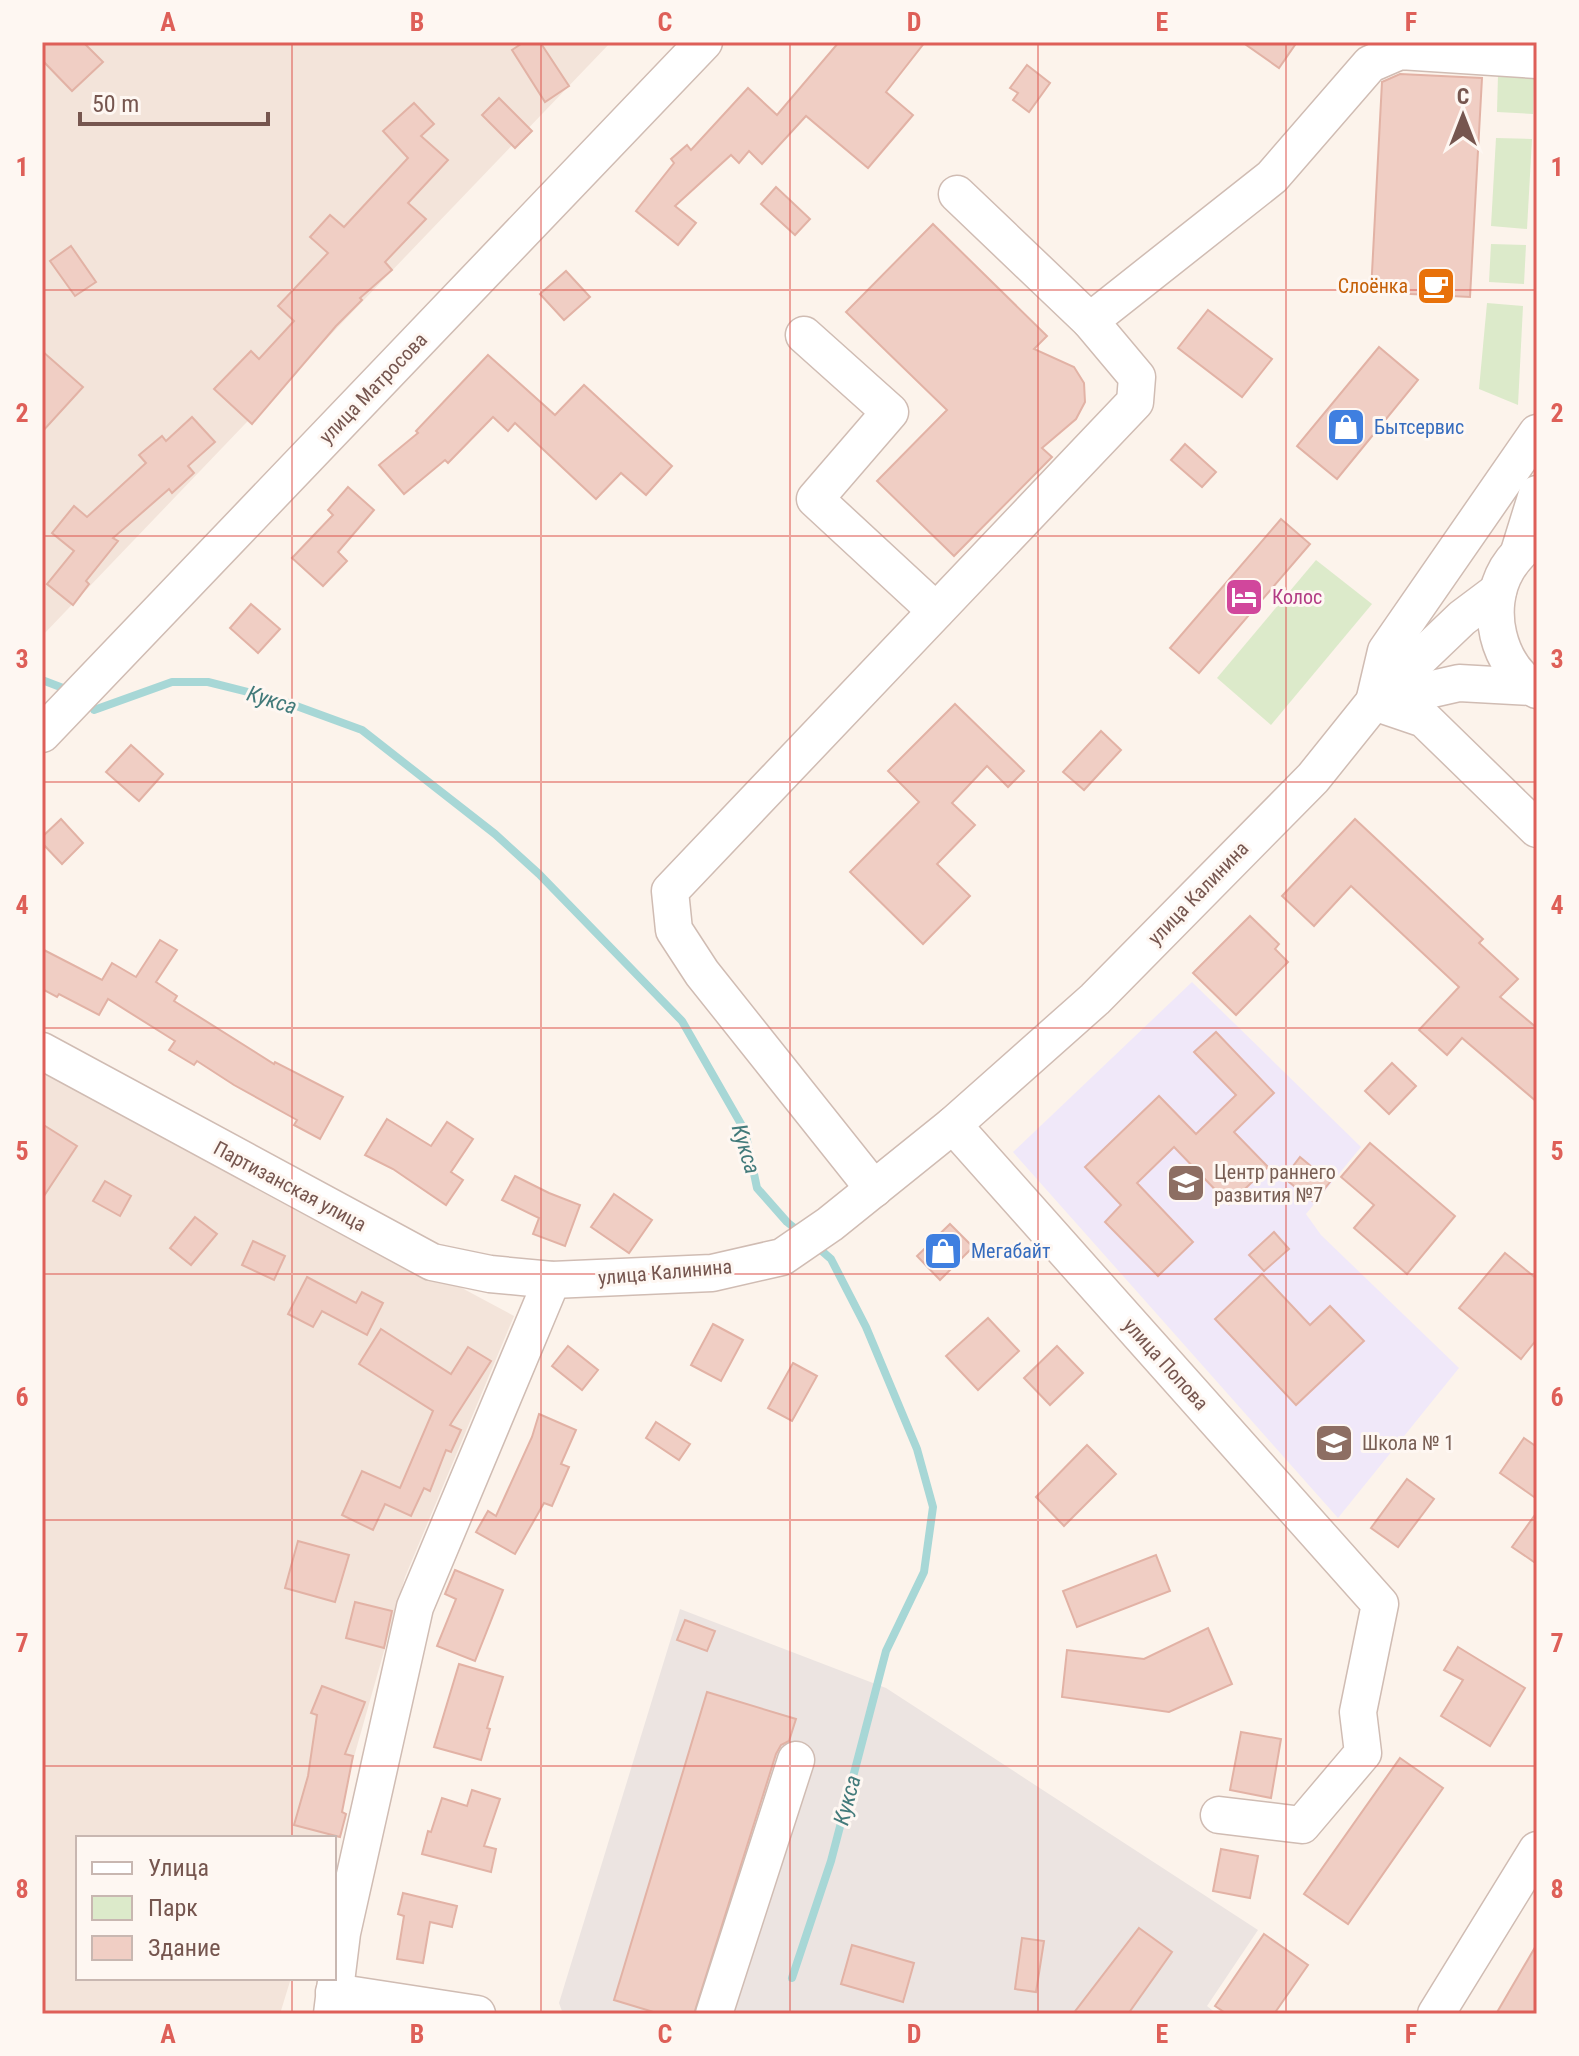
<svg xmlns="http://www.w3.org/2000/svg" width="1579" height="2056" font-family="'Roboto Condensed',sans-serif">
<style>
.residential{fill:#f3e4da}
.industrial{fill:#ece4e1}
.education{fill:#f0e8f9}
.green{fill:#dceaca}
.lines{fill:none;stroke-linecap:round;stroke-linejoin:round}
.stream{stroke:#a7d7d6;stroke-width:8}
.building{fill:#f0cec4;stroke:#e2b2a5;stroke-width:2}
.minor-casing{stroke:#d0bcb3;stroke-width:39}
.minor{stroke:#fff;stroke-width:36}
.grid{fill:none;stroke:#de5f58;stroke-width:2;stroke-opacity:0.55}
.labels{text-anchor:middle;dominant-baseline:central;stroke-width:6;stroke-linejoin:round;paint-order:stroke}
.food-label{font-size:20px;fill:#c56008;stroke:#fef7f2;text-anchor:end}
.street-label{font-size:20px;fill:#76564f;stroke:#fef7f2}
.shop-label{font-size:20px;fill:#366cbe;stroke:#fef7f2;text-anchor:start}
.hotel-label{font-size:20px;fill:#b23c85;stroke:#fef7f2;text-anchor:start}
.education-label{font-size:20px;fill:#785e54;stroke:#fef7f2;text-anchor:start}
.water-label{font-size:22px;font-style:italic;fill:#427a7a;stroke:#fef7f2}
.neatline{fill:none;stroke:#de5f58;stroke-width:3}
.grid-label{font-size:26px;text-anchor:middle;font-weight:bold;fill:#de5f58}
</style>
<rect width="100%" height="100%" fill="#fcf3eb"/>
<!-- residential -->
<g class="residential">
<polygon points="42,42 611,42 42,636"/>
<polygon points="42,1063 514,1316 405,1577 331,1838 78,1838 78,1978 291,1978 280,2014 42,2014"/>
</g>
<!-- industrial -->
<polygon class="industrial" points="680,1609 886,1688 1258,1930 1207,2006 1217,2014 563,2014 559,2003"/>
<!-- education -->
<polygon class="education" points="1192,982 1361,1147 1306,1214 1321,1235 1459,1368 1338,1518 1013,1152"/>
<!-- green -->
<g class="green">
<polygon points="1498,75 1534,76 1533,114 1497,112"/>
<polygon points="1496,138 1532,139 1527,229 1491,226"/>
<polygon points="1491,244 1526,245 1524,284 1489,282"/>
<polygon points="1487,303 1523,306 1518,405 1479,389"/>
<polygon points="1316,560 1372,604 1271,725 1217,678"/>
</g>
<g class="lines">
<!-- stream -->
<g class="stream">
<polyline points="42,680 63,688"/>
<polyline points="94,710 172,682 208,682 280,700 362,730 495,834 539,874 682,1021 745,1131 757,1188 787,1222 802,1234"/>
<polyline points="792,1978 831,1861 886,1651 924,1572 933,1507 917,1449 866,1327 831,1259 815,1245"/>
</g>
</g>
<!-- building -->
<g class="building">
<polygon points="42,42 83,42 103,62 72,91 42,60"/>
<polygon points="524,42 540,42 569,86 545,102 512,50"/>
<polygon points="839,42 925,42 886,92 913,115 868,168 806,116 762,164 749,151 739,163 731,155 675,206 696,223 678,245 636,211 674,163 671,159 687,145 691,150 748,88 777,115"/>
<polygon points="1242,42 1297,42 1279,68"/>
<polygon points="1027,65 1050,83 1029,112 1013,100 1018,93 1010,88"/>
<polygon points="1400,74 1482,78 1470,297 1371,292 1382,82"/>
<polygon points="499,98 532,131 515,148 482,115"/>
<polygon points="414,103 434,124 421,136 448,160 408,203 426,219 385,262 392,270 360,298 362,300 336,326 252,424 214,389 251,351 259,359 294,321 278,306 328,253 310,237 330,215 344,227 408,158 383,131"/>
<polygon points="776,187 810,219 795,235 761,204"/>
<polygon points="933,224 1047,336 1034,349 1074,367 1084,383 1085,402 1076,419 1042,448 1052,457 954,556 877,481 947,410 846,312"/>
<polygon points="71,246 96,282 75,296 50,261"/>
<polygon points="566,271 590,297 564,320 540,294"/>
<polygon points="1208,310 1272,359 1242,397 1178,348"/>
<polygon points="1379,347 1418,380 1337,479 1297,446"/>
<polygon points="42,351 83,387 42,432"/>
<polygon points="488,355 555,415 584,385 672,466 646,495 621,473 596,499 515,423 508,431 493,417 448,463 445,460 404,494 379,465 418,433 416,431"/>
<polygon points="192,417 215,442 188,466 194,473 172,493 169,489 113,538 118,541 86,581 89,584 73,605 47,584 74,551 52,533 74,506 87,517 146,463 139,455 162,436 166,441"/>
<polygon points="1185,444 1216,472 1202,487 1171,460"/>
<polygon points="348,487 374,510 338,552 347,561 323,586 292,558 333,515 328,510"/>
<polygon points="1281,519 1310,544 1199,673 1170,648"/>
<polygon points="251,604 280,629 258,653 230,628"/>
<polygon points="955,704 1024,771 1008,787 987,766 952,803 975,825 937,864 970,896 923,944 850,872 919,802 888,771"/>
<polygon points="1101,731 1121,750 1084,790 1063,772"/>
<polygon points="131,745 163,774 139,801 106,772"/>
<polygon points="61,819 83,843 62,864 42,843 42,837"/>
<polygon points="1355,819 1483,939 1479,943 1518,979 1500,997 1537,1028 1537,1102 1462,1038 1447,1055 1419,1030 1459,987 1351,886 1314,926 1282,896"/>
<polygon points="1250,916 1279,944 1275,949 1288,962 1236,1015 1193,973"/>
<polygon points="160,940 177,950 156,982 177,996 174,1001 274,1064 275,1062 343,1097 320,1139 294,1125 297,1120 234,1085 197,1061 194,1065 169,1050 175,1041 108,999 99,1015 59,994 57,997 42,989 42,949 102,980 112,963 136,977"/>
<polygon points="1216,1032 1274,1093 1234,1132 1268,1167 1229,1204 1174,1147 1137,1183 1193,1242 1158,1276 1105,1222 1121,1205 1085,1167 1159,1096 1196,1134 1236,1095 1194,1052"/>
<polygon points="1392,1063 1416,1086 1389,1114 1365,1091"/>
<polygon points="387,1119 431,1146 447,1122 473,1139 451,1172 463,1180 446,1205 393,1169 365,1155"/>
<polygon points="42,1124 77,1146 42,1199"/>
<polygon points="1370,1143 1455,1216 1407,1274 1354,1228 1374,1205 1341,1177"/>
<polygon points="1300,1157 1330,1182 1314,1202 1284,1178"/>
<polygon points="515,1176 549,1193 580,1205 565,1246 533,1234 539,1218 502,1200"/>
<polygon points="105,1181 131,1196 120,1216 93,1201"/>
<polygon points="614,1194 652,1220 629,1253 591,1227"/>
<polygon points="195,1217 217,1234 191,1265 170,1248"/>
<polygon points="950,1224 973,1247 940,1280 917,1256"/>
<polygon points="1274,1232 1289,1249 1264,1271 1249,1255"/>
<polygon points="253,1241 285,1256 274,1280 242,1265"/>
<polygon points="1505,1253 1537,1279 1537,1339 1521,1359 1459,1308"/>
<polygon points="1262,1274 1310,1325 1330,1306 1364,1341 1296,1405 1215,1319"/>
<polygon points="307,1277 356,1303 362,1292 383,1303 367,1335 322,1311 313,1327 288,1314"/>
<polygon points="988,1318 1019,1351 978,1390 946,1356"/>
<polygon points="713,1324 743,1340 721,1381 691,1365"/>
<polygon points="381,1329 451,1374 468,1347 491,1361 450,1425 461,1430 451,1452 446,1450 430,1491 424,1488 411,1516 385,1504 373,1530 342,1515 362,1471 400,1488 433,1411 359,1364"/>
<polygon points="568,1346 598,1370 582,1390 552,1366"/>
<polygon points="1057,1346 1083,1373 1050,1405 1024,1378"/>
<polygon points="793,1363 817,1376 792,1421 768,1408"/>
<polygon points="539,1414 576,1430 561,1464 569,1467 552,1506 544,1503 515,1554 476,1532 488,1511 496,1516 532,1437"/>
<polygon points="656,1422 690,1444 679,1460 646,1438"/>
<polygon points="1524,1438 1537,1447 1537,1499 1500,1473"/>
<polygon points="1087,1445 1116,1474 1064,1526 1036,1497"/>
<polygon points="1407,1479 1434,1499 1398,1547 1371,1528"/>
<polygon points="1537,1512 1537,1564 1512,1547"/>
<polygon points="298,1541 349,1555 335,1602 285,1588"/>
<polygon points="1156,1555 1170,1591 1077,1627 1063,1591"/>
<polygon points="455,1570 503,1590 475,1661 437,1646 456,1599 445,1594"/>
<polygon points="355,1602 392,1611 384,1648 346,1638"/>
<polygon points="685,1620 715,1631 707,1651 677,1640"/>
<polygon points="1208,1628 1232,1684 1169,1712 1062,1697 1067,1650 1144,1659"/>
<polygon points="1458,1647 1525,1688 1490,1746 1441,1716 1463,1680 1444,1670"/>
<polygon points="459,1664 503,1677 487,1728 490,1729 481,1760 434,1747"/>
<polygon points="322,1686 365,1702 345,1754 353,1756 342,1812 346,1814 340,1837 294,1825 308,1776 317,1715 311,1713"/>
<polygon points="707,1692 796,1719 789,1741 781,1745 776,1754 694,2014 660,2014 614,2000"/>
<polygon points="1241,1732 1281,1739 1271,1798 1230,1790"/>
<polygon points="1400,1758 1443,1788 1348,1924 1304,1894"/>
<polygon points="472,1790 500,1799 484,1846 496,1849 491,1872 422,1854 428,1831 431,1832 442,1798 467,1806"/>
<polygon points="1221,1849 1258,1856 1250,1898 1213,1891"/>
<polygon points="403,1893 457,1906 452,1927 430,1922 423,1963 397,1959 404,1916 398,1914"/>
<polygon points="1139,1928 1172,1952 1128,2014 1073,2014"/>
<polygon points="1264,1934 1308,1965 1274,2014 1227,2014 1215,2006"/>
<polygon points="1022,1938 1044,1941 1036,1992 1015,1989"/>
<polygon points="1537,1944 1537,2014 1496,2014"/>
<polygon points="852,1945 914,1963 903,2002 841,1984"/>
</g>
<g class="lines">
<!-- minor casing -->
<g class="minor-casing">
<g id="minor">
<polyline points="957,194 1090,321"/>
<polyline points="804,335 890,412 815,499 936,611"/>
<path d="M1537,537C1525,546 1515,556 1507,569C1484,608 1497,666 1537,690"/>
<polyline points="1519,552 1537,494"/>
<polyline points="1374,702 1386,651 1537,433"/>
<polyline points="1374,702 1424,719 1537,829"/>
<polyline points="1375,702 1459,683 1532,687"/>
<polyline points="42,734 704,42"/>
<polyline points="42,1051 432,1262 490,1274 552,1280 712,1273 782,1257 830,1224 953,1125 1095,999 1313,778 1374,702 1462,618 1498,591"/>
<polyline points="953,1125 1380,1604 1358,1712 1363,1753 1302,1825 1219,1815"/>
<polyline points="874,1189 702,973 674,930 670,891 1135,402 1137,377 1090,321 1272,177 1370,64 1400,51 1537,60"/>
<polyline points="334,1992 477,2014"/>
<polyline points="332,2014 342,1933 415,1607 552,1280"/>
<polyline points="714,2014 796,1760"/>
<polyline points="1436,2014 1537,1850"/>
</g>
</g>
<!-- minor -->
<use href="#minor" class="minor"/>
</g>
<!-- grid -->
<path class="grid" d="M292,42V1838M541,42V2014M790,42V2014M1038,42V2014M1286,42V2014M42,290H1537M42,536H1537M42,782H1537M42,1028H1537M42,1274H1537M42,1520H1537M42,1766H1537M292,1978V2014"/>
<!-- icons -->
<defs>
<g id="cafe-square" transform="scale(2)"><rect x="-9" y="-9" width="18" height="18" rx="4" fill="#e8710a" stroke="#fef7f2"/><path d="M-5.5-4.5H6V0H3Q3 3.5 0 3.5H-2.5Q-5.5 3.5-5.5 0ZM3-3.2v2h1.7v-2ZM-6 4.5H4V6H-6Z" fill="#fff"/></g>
<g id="shop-square" transform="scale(2)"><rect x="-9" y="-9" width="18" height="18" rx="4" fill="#3f7fe0" stroke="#fef7f2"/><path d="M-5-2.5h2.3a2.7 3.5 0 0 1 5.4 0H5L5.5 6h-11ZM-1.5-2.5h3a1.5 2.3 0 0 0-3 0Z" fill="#fff"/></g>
<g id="hotel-square" transform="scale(2)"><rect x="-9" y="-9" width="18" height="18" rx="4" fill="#d1479c" stroke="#fef7f2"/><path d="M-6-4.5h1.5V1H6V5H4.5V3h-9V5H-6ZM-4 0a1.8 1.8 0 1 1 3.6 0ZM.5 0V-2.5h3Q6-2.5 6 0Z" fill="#fff"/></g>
<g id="school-square" transform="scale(2)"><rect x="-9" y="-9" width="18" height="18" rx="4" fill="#8d6e63" stroke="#fef7f2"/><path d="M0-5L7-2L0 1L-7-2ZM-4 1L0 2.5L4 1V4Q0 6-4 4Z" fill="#fff"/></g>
</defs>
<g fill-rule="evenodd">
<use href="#cafe-square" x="1436" y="286"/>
<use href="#shop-square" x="1346" y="427"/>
<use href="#hotel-square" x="1244" y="597"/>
<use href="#school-square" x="1186" y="1183"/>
<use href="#shop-square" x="943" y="1251"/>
<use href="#school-square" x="1334" y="1443"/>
</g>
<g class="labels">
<!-- food labels -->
<g class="food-label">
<text x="1408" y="286">Слоёнка</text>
</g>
<!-- street labels -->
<g class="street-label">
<text transform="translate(373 388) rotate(-46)">улица Матросова</text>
<text transform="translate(1198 893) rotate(-46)">улица Калинина</text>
<text transform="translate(290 1186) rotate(28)">Партизанская улица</text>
<text transform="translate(665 1272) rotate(-5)">улица Калинина</text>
<text transform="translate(1166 1364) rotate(48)">улица Попова</text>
</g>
<!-- shop labels -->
<g class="shop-label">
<text x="1374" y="427">Бытсервис</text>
<text x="971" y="1251">Мегабайт</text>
</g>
<!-- hotel labels -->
<g class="hotel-label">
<text x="1272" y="597">Колос</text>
</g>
<!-- education labels -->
<g class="education-label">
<text x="1214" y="1172">Центр раннего<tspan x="1214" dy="23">развития №7</tspan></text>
<text x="1362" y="1443">Школа № 1</text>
</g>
<!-- water labels -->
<g class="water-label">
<text transform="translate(272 700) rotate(17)">Кукса</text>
<text transform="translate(746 1149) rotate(73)">Кукса</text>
<text transform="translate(847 1800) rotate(-75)">Кукса</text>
</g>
</g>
<!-- border -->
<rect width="1579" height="2056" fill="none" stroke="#fef7f2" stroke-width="88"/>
<!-- legend -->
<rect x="76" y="1836" width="260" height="144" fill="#fef7f2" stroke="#c8b7b1" stroke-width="2"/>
<rect x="92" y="1862" width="40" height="12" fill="#ffffff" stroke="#c8b7b1" stroke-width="2"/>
<text x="148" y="1876" font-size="24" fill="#76564f">Улица</text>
<rect x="92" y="1896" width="40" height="24" fill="#dceaca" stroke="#c8b7b1" stroke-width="2"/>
<text x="148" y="1916" font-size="24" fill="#76564f">Парк</text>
<rect x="92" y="1936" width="40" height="24" fill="#f0cec4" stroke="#c8b7b1" stroke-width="2"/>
<text x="148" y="1956" font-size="24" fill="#76564f">Здание</text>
<!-- north arrow -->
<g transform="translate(1463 116)" stroke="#fef7f2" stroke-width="6" paint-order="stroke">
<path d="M0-6L14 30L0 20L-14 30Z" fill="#76564f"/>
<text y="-12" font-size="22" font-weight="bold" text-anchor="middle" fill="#76564f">С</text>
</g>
<!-- scale -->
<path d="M80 112v12h188v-12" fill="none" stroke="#76564f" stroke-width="4"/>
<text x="92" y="112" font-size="24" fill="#76564f" stroke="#fef7f2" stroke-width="6" paint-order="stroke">50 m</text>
<rect x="44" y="44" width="1491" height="1968" class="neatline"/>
<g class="grid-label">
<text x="168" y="31">A</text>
<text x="417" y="31">B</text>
<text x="665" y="31">C</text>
<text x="914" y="31">D</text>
<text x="1162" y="31">E</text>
<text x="1411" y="31">F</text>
<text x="22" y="176">1</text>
<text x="1557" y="176">1</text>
<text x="22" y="422">2</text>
<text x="1557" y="422">2</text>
<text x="22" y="668">3</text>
<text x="1557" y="668">3</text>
<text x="22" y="914">4</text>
<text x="1557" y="914">4</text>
<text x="22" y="1160">5</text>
<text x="1557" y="1160">5</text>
<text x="22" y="1406">6</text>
<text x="1557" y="1406">6</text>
<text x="22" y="1652">7</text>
<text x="1557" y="1652">7</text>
<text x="22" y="1898">8</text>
<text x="1557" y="1898">8</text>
<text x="168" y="2043">A</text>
<text x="417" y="2043">B</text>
<text x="665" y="2043">C</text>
<text x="914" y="2043">D</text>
<text x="1162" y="2043">E</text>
<text x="1411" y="2043">F</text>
</g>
</svg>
